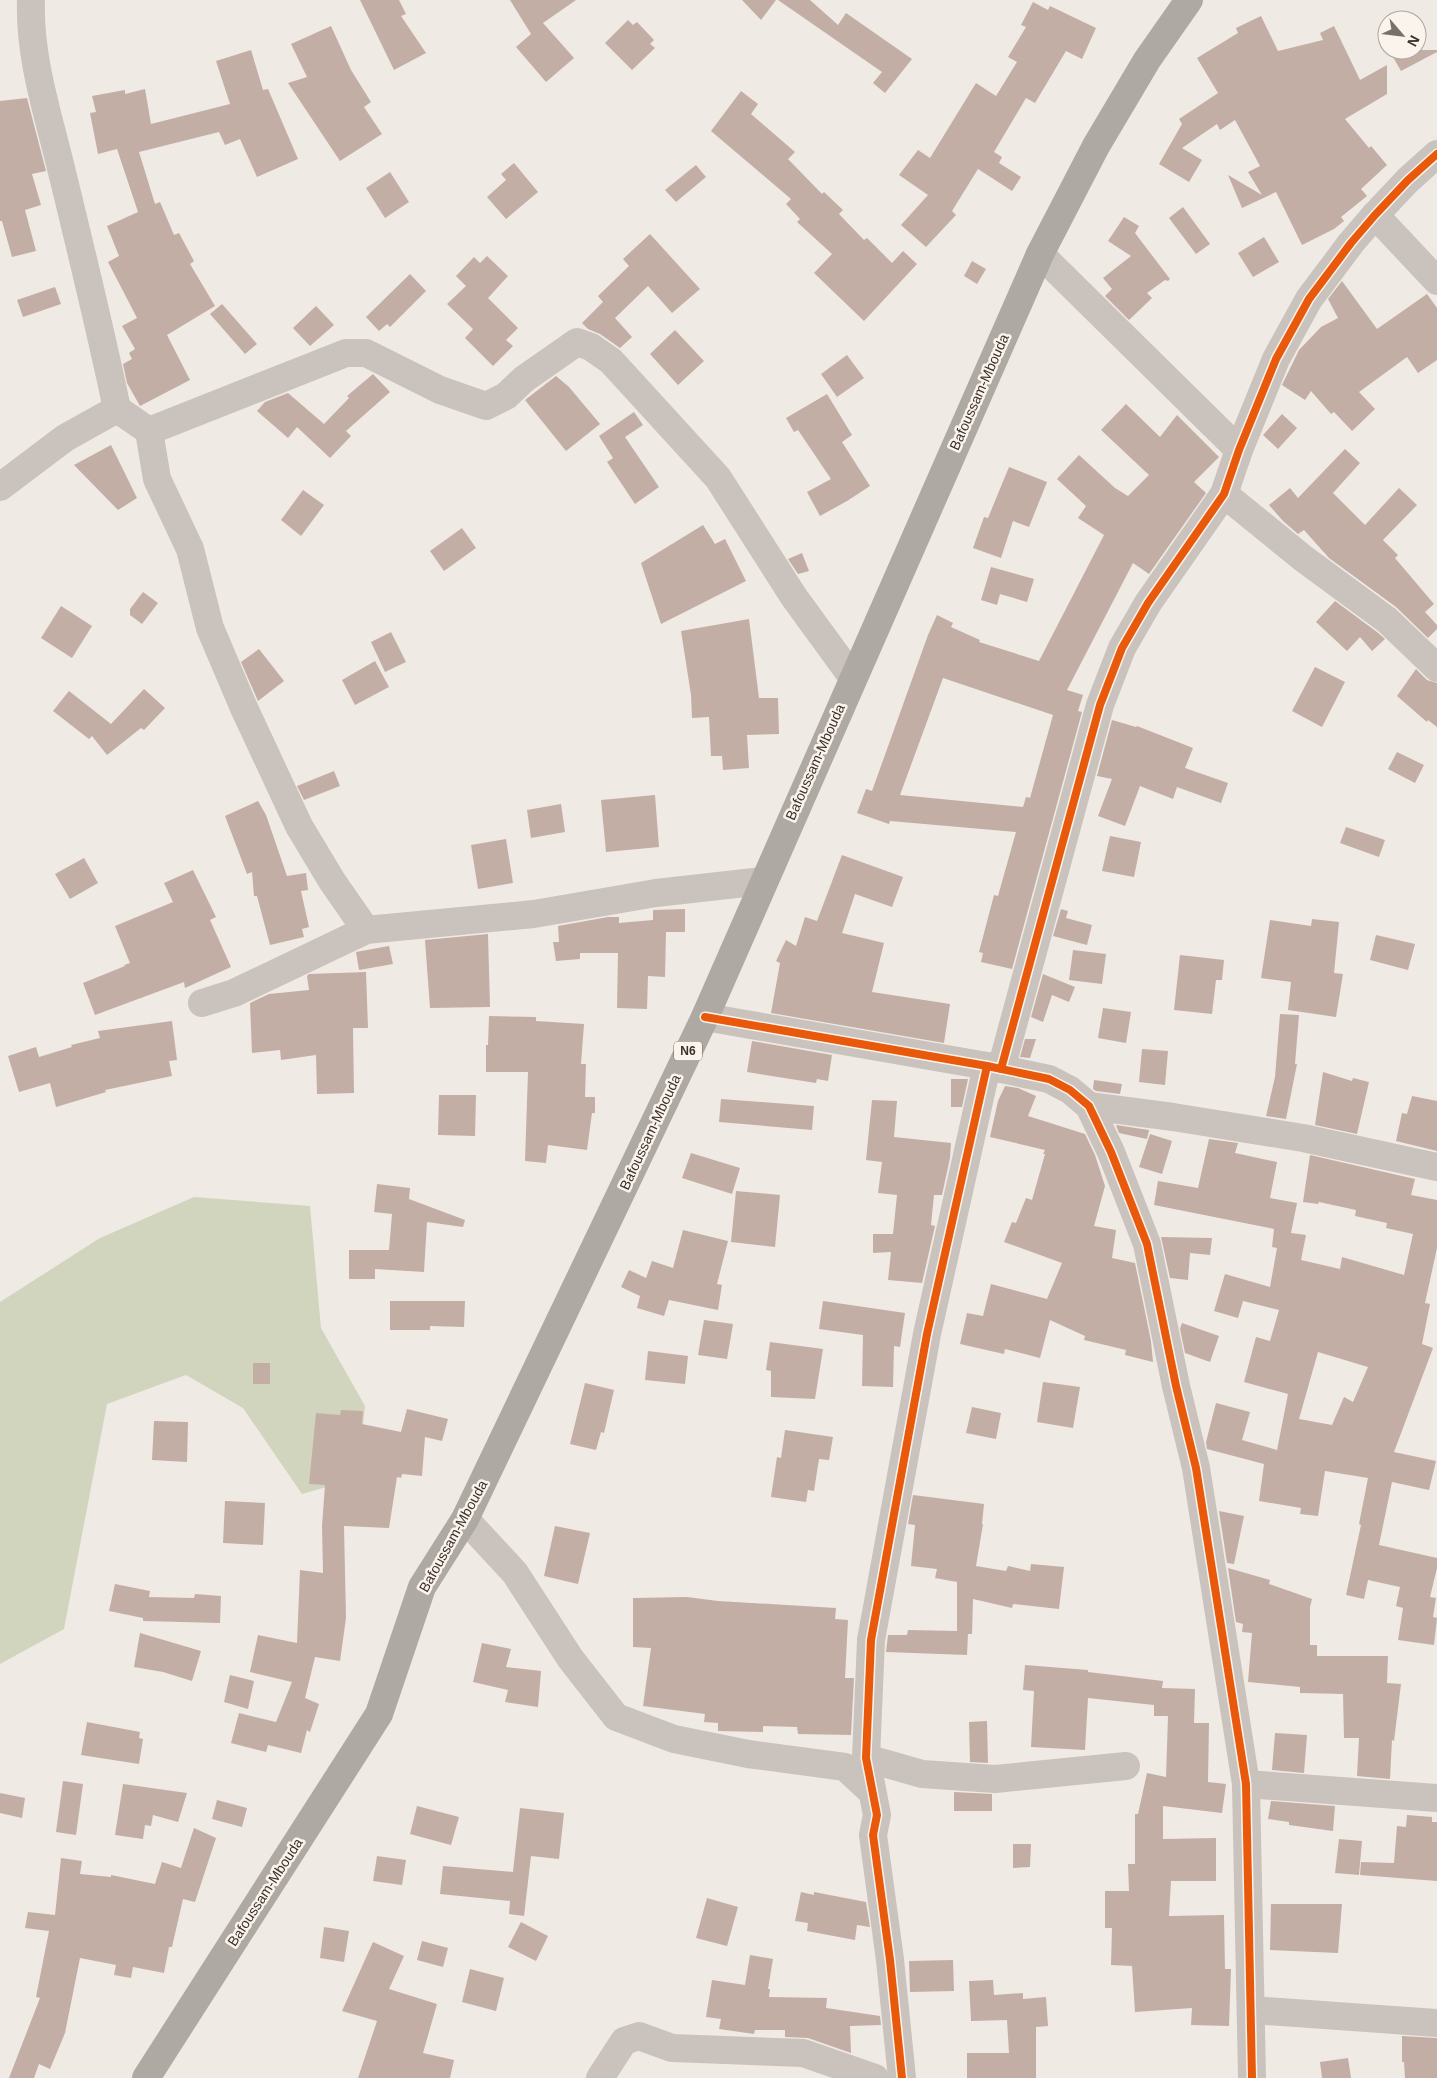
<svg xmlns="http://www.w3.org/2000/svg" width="1437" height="2078" font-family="Helvetica,sans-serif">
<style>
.green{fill:#d1d5be}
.building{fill:#c3aea6;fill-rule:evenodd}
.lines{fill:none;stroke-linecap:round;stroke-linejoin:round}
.minor{stroke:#c9c2bd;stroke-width:28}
.highway{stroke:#afa9a3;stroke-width:28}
.cycleway-casing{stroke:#fbf4ed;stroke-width:11}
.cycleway{stroke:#e8590c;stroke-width:8}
.labels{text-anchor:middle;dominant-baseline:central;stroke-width:5;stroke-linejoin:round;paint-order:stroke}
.shield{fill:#fbf4ed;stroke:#746a64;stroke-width:1}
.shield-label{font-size:12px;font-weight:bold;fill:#3a2f2a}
.street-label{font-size:14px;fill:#3a2f2a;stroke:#fbf4ed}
</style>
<rect width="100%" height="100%" fill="#f0eae4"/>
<!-- green -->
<polygon class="green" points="194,1197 310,1206 321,1328 365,1406 358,1478 302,1494 243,1408 186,1375 107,1404 64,1629 0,1664 0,1302 100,1238"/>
<!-- building -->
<g class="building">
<polygon points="360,0 399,0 406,14 401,16 426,53 394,70"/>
<polygon points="510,0 576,0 543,23 574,58 546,82 516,47 531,34"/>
<polygon points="742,0 776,0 761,20"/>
<polygon points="778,0 810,0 838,25 846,13 912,59 885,93 873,83 882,72"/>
<polygon points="1033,2 1048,10 1050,6 1096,28 1082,59 1066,51 1035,103 1026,98 994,152 1002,157 999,163 1021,177 1012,191 978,169 952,211 956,215 926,247 901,225 928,195 899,175 918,150 930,158 976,83 996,96 1017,62 1008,57 1026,27 1021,25"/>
<polygon points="1261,16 1278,51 1323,40 1320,33 1334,26 1360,80 1387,65 1387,94 1345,119 1369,148 1371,146 1387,165 1361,189 1367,196 1341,217 1344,221 1334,229 1302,245 1276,192 1242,208 1228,175 1262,195 1248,172 1260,166 1235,120 1220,130 1217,124 1182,148 1202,160 1189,182 1159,164 1182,124 1179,119 1218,93 1197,58 1238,33 1236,28"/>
<polygon points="628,20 633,25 637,22 654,40 650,44 655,48 632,70 605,43"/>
<polygon points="331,26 351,70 371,102 364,107 382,134 340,161 288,83 307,77 291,44"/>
<polygon points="251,50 263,90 268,89 298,159 257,177 240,139 225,145 219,132 139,152 155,204 160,202 174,235 179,233 194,261 190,264 215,306 167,335 190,380 140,406 127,383 123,364 132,359 129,353 135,349 122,326 137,318 108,262 119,256 107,226 138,212 117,149 98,154 90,113 96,112 92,96 125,90 125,94 145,89 151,124 230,104 216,61"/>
<polygon points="1389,50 1437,50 1437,52 1401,71"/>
<polygon points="741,91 758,104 751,114 795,152 788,159 822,194 824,192 843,210 839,214 864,240 867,238 892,263 903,251 917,264 864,321 814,273 832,254 797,222 800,219 786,204 791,199 711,131"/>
<polygon points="27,98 46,171 32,174 41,205 25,210 36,251 12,257 2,221 0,221 0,101"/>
<polygon points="514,163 538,192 506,219 487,197 506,180 501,174"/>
<polygon points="696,165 706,177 676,202 665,190"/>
<polygon points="390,172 409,202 385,218 366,188"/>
<polygon points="1183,207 1210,244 1196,254 1169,218"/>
<polygon points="1124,217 1139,226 1135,233 1170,279 1168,281 1165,280 1147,293 1152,298 1129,320 1105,296 1112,289 1103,278 1131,256 1108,241"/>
<polygon points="650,234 700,289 672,313 648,286 615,318 632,337 620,348 600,334 588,329 582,323 603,302 598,296 629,266 623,259"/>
<polygon points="1264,237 1279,262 1253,277 1238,253"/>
<polygon points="487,256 508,276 488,298 518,328 506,340 513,346 493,366 465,338 473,329 447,304 466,286 456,276 474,257 480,263"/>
<polygon points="972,261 986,269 977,284 964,276"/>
<polygon points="410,274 426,291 390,327 387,324 379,331 366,317"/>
<polygon points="1342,281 1377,329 1427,294 1437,308 1437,360 1418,373 1407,357 1359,392 1375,409 1352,431 1334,412 1331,414 1311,391 1305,400 1282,385 1299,350 1321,327 1338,318 1328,299"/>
<polygon points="55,287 61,304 23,317 17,300"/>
<polygon points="222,304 257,344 245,354 210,314"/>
<polygon points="316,306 334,325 310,346 293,328"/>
<polygon points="675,330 704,361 678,385 650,354"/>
<polygon points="847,355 864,378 837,397 821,374"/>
<polygon points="373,374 390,392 346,431 351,436 330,458 297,427 288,438 257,411 265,402 288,393 324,424 349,398 347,396"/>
<polygon points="556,376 569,387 600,424 566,451 525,400"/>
<polygon points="827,394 852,435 842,442 870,486 847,501 820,516 807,492 831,479 798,430 794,432 786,418"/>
<path d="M1126,404L1160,437L1177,415L1219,457L1194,482L1206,493L1149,574L1133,563L1067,690L1083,695L1078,711L1082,712L1012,969L981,962L983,953L979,952L994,895L998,896L1016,832L890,821L889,824L857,813L866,789L872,791L928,635L937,615L953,623L951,627L980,640L979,642L1039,661L1104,535L1078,518L1086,506L1057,479L1079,455L1115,488L1128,496L1149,475L1101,430ZM943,678L1053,715L1030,798L1026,797L1023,807L900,795Z"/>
<polygon points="634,412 643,425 625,437 659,487 635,504 607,462 613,458 599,436"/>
<polygon points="1282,414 1297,428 1278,449 1263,435"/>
<polygon points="111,445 137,498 118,510 74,465"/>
<polygon points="1345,449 1360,463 1333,493 1365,525 1399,488 1417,505 1383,540 1398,555 1395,558 1434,604 1425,612 1437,625 1437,629 1428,638 1396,607 1329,558 1304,530 1298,534 1283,521 1269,505 1290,488 1298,498"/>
<polygon points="1009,467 1047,482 1029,527 1013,521 1001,558 973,548 984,517 988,518"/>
<polygon points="303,490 324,505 301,536 281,520"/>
<polygon points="703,525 715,544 725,539 746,581 661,624 641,563"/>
<polygon points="462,528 476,548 444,571 430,551"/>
<polygon points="802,553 809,571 798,574 788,559"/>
<polygon points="991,567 1034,579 1027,602 1000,594 997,605 981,600"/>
<polygon points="143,592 158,603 142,624 130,615 130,609"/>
<polygon points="1335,601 1377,632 1385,639 1372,651 1360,637 1347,651 1316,622"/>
<polygon points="61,606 92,626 72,658 41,638"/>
<polygon points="749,619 759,698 778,698 779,734 747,735 749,768 723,770 722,756 711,756 709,717 692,718 691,695 681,631"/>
<polygon points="391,632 406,662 385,672 371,642"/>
<polygon points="259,649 284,681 258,701 241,662"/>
<polygon points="375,661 389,687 355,705 342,680"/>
<polygon points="1315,667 1345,682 1322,727 1292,711"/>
<polygon points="1416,669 1427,680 1437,683 1437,727 1428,720 1427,722 1397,696"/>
<polygon points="144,689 165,708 144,730 141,728 107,755 92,736 89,739 53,711 69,691 111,724"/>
<polygon points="1112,720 1136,727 1137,726 1193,748 1185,768 1228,783 1221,803 1177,787 1173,799 1140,786 1125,826 1098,816 1112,779 1097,776"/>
<polygon points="1397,752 1424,765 1415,783 1388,769"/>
<polygon points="334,771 340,786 304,800 297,786"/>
<polygon points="655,795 659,847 606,852 601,800"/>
<polygon points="258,801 266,815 287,876 306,873 308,890 301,891 309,927 302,929 304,937 270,945 257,896 254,896 252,872 247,874 225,816"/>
<polygon points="561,804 565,832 531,838 527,810"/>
<polygon points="1346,827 1385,840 1379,857 1340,843"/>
<polygon points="1110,836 1141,842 1134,877 1102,871"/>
<polygon points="506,839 513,883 478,889 471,845"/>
<polygon points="842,855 903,877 892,907 855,894 842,933 884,943 872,992 950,1004 944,1043 771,1013 780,963 776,961 786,940 796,946 805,917 817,921"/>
<polygon points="84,858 98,883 70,899 55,874"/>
<polygon points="193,870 216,917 210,920 231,967 185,988 184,982 95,1015 83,983 125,966 124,965 130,963 115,926 173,902 164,883"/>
<polygon points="685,909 685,932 666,932 665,977 648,976 647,1009 617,1008 618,953 580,953 580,959 556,961 553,942 559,942 558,926 608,917 619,917 619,923 653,920 653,910"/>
<polygon points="1061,909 1068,911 1066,918 1092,925 1087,945 1053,936"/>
<polygon points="1312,919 1339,922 1334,973 1343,974 1336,1017 1288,1010 1291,982 1261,978 1270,920 1311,926"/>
<polygon points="488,934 490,1007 430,1008 425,940"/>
<polygon points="1376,935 1415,944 1408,970 1370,960"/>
<polygon points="389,946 393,964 359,970 356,952"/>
<polygon points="1073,950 1106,954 1102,984 1069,980"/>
<polygon points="1180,955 1224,960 1222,980 1216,980 1212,1014 1174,1010"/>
<polygon points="366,972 368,1028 353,1028 354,1093 317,1094 316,1055 281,1060 280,1050 252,1053 250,1003 269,994 309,990 307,976 309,974"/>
<polygon points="1043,974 1075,987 1069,1002 1052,995 1043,1022 1031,1017"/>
<polygon points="1103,1008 1131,1012 1126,1043 1098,1038"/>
<polygon points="1280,1014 1299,1015 1295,1064 1297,1064 1286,1119 1266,1116 1275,1077"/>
<polygon points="489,1016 536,1017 536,1021 584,1024 581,1064 586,1064 585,1097 595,1097 595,1113 592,1113 587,1150 548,1145 546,1163 525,1161 528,1072 486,1072 486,1045 488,1045"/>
<polygon points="172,1021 177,1060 169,1061 172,1076 105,1090 106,1092 56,1107 50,1083 19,1092 8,1056 36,1047 39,1057 72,1047 71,1045 100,1038 98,1031"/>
<polygon points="1025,1039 1036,1039 1030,1058 1020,1057"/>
<polygon points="752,1041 832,1055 828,1081 817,1079 816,1083 747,1072"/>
<polygon points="1142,1049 1168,1051 1165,1085 1139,1082"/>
<polygon points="1323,1072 1352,1081 1353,1078 1369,1082 1357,1134 1315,1125"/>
<polygon points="951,1079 968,1079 962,1107 951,1107"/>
<polygon points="1094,1080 1122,1084 1120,1094 1096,1091 1093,1089"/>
<polygon points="1005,1086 1018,1088 1036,1096 1028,1116 1085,1134 1095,1155 1105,1186 1094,1226 1116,1230 1112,1258 1135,1263 1151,1341 1153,1362 1125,1355 1126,1350 1084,1340 1085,1336 1050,1320 1040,1358 1005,1349 1004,1354 960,1344 967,1313 983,1316 991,1284 1047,1299 1062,1263 1004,1242 1012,1222 1016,1223 1026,1198 1032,1200 1045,1154 1043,1154 1045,1150 990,1137 998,1101"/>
<polygon points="439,1095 476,1095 475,1136 438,1135"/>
<polygon points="1412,1096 1437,1101 1437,1151 1396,1141 1402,1113 1407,1114"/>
<polygon points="721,1099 814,1106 812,1130 719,1122"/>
<polygon points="872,1100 897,1101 894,1137 951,1143 950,1158 942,1195 934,1195 931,1225 935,1226 922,1283 888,1280 891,1252 873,1253 873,1234 893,1234 897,1195 878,1193 882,1162 866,1160"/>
<polygon points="1116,1125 1149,1130 1147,1139 1119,1133"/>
<polygon points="1150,1134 1172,1141 1162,1174 1139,1167"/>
<path d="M1209,1139L1238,1143L1235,1153L1277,1162L1270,1198L1297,1203L1291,1233L1306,1235L1301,1260L1340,1269L1342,1257L1404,1275L1413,1234L1386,1228L1387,1223L1355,1216L1356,1210L1319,1202L1318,1204L1303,1202L1310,1155L1415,1179L1411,1195L1437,1200V1248L1425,1303L1430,1304L1422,1344L1433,1348L1394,1452L1436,1461L1429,1490L1392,1482L1379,1545L1437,1558V1568L1430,1597L1436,1598L1433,1617L1437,1618L1434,1645L1398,1640L1403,1608L1396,1606L1400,1587L1368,1580L1364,1599L1346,1595L1361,1525L1359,1524L1368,1478L1325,1471L1318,1516L1300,1514L1301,1508L1259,1501L1264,1464L1207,1449L1206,1442L1216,1403L1250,1412L1242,1440L1277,1450L1288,1394L1244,1382L1256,1337L1270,1341L1279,1310L1243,1301L1238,1318L1214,1311L1225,1274L1270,1287L1277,1248L1272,1247L1274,1229L1154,1205L1158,1181L1198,1188ZM1318,1352L1368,1367L1353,1402L1344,1397L1332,1425L1299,1419Z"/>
<polygon points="691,1153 740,1168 732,1194 682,1178"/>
<polygon points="377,1184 410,1188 409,1199 465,1220 463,1227 427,1222 424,1272 375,1269 375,1279 349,1279 349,1250 389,1250 392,1214 374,1212"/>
<polygon points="736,1191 780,1195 775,1247 731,1242"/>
<polygon points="683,1230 728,1241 717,1284 722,1285 718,1310 669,1300 664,1316 637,1308 640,1296 621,1287 629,1270 646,1278 652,1261 673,1268"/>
<polygon points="1161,1237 1212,1238 1210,1255 1190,1253 1188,1280 1170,1278"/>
<polygon points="390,1301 465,1301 464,1327 430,1326 430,1330 390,1330"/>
<polygon points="823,1301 905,1313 900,1347 894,1346 893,1387 862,1386 863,1335 819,1329"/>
<polygon points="704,1320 733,1324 727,1359 698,1355"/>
<polygon points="1182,1323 1219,1336 1210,1362 1185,1353 1180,1329"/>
<polygon points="770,1342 823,1349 815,1399 771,1397 771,1371 766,1370"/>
<polygon points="648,1351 688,1356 685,1384 645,1380"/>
<rect x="253" y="1363" width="17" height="21"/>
<polygon points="1043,1382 1080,1387 1073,1428 1037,1422"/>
<polygon points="585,1383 614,1390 604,1433 601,1432 596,1450 570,1444"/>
<polygon points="972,1407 1001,1413 996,1439 966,1433"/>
<polygon points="407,1409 448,1419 442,1441 425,1437 422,1476 402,1474 401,1478 397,1477 389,1528 344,1526 346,1618 340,1661 315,1657 305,1698 319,1704 310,1732 307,1730 301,1753 268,1745 266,1752 231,1743 239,1713 276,1722 292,1682 250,1672 258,1635 297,1643 300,1570 323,1573 322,1526 325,1485 309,1484 316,1413 340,1415 341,1410 363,1411 362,1424 401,1432"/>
<polygon points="154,1421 188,1422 187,1462 152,1460"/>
<polygon points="785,1430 833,1437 829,1460 819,1459 814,1491 808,1490 806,1502 771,1497 777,1457 781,1458"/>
<polygon points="913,1495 984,1504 982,1524 983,1524 976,1566 1006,1571 1008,1566 1030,1571 1031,1564 1064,1567 1059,1609 1013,1604 1012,1608 973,1599 972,1634 968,1634 967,1655 886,1652 888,1635 907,1635 908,1630 957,1631 957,1582 935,1578 937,1569 911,1566 915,1525 908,1524"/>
<polygon points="225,1501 265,1503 263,1545 223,1543"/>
<polygon points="1219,1511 1244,1516 1234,1564 1227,1563"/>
<polygon points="555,1526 590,1533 578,1584 544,1576"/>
<polygon points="1228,1568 1270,1580 1269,1584 1312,1599 1310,1607 1310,1645 1317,1645 1317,1656 1388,1656 1387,1683 1401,1684 1394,1741 1392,1740 1390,1779 1357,1776 1359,1738 1344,1738 1343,1694 1300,1693 1300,1687 1248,1682 1252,1633 1242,1632 1243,1624 1236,1622"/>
<polygon points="115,1584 150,1591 149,1597 194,1598 195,1594 221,1596 220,1623 143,1621 143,1618 109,1611"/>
<polygon points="687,1597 718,1601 836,1608 835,1619 848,1620 845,1678 854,1678 851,1735 798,1734 797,1727 763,1726 763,1732 718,1731 718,1723 704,1722 705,1714 643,1706 651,1648 633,1647 633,1598"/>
<polygon points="140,1633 201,1651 192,1681 163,1672 134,1667"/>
<polygon points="482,1643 511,1649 506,1667 541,1671 538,1707 505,1702 508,1690 473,1682"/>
<polygon points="1025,1665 1088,1670 1088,1672 1163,1681 1162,1688 1195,1689 1194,1723 1209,1723 1208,1782 1226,1784 1222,1813 1163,1806 1163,1839 1216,1838 1216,1881 1171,1881 1169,1916 1224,1915 1225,1969 1231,1969 1229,2026 1191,2025 1192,2008 1135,2012 1132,1966 1111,1965 1112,1928 1105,1928 1105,1891 1129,1891 1128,1864 1135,1864 1135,1814 1138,1814 1147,1773 1166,1777 1168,1716 1154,1716 1154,1705 1088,1698 1085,1750 1031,1747 1034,1691 1023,1690"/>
<polygon points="230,1675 254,1681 248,1709 224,1702"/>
<polygon points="987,1721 988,1763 970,1762 969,1722"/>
<polygon points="87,1722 140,1732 139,1738 143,1739 139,1764 81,1755"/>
<polygon points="1275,1733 1307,1735 1304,1773 1272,1770"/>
<polygon points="63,1781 83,1784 76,1835 56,1832"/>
<polygon points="123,1784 187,1793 178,1822 153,1815 151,1826 145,1825 143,1839 115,1835"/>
<polygon points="954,1792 992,1794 992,1811 954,1811"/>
<polygon points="0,1793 25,1798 22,1818 0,1813"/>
<polygon points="217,1800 247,1808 242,1827 212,1819"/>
<polygon points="1271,1801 1335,1806 1333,1831 1289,1825 1289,1822 1268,1819"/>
<polygon points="417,1806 459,1817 451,1845 410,1834"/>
<polygon points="520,1808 564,1813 559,1859 531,1856 524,1916 509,1914 510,1901 440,1894 443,1866 513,1872"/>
<polygon points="1407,1815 1432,1817 1432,1822 1437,1822 1437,1881 1360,1875 1361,1862 1394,1863 1397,1826 1406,1827"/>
<polygon points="194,1828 216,1838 195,1902 183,1899 172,1947 169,1947 164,1973 133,1967 131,1978 114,1975 116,1965 80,1958 65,2033 50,2069 39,2064 34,2078 9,2078 40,1998 36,1997 49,1931 25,1928 28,1912 55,1915 61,1858 82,1861 80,1874 111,1877 111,1875 155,1884 162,1862 181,1868"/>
<polygon points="1339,1839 1362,1841 1359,1875 1335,1873"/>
<polygon points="1013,1844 1031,1844 1030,1867 1013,1868"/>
<polygon points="377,1856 406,1860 402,1885 373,1881"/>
<polygon points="801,1892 814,1895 814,1892 866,1902 870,1927 857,1925 855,1940 807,1931 808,1923 795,1921"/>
<polygon points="707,1898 738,1907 727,1946 696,1938"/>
<polygon points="1271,1904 1342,1904 1338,1953 1270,1950"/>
<polygon points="521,1922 548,1936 536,1961 508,1947"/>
<polygon points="324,1927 349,1931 344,1962 320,1958"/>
<polygon points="422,1941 448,1948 443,1967 417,1960"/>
<polygon points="373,1942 404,1956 389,1989 437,2004 423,2053 454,2060 450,2078 358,2078 377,2021 342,2011"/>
<polygon points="750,1955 773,1959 768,1989 770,1989 769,1997 827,1998 826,2008 880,2016 881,2025 850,2026 851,2053 808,2038 785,2037 785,2030 755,2030 754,2034 719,2029 721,2019 706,2017 712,1980 745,1985"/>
<polygon points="953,1960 954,1991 910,1992 909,1961"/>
<polygon points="470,1969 504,1978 496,2011 462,2002"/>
<polygon points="993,1980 994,1995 1023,1993 1023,1999 1046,1997 1048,2026 1036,2027 1036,2078 967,2078 967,2053 1009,2053 1007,2020 971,2021 969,1981"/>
<polygon points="1402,2036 1437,2038 1437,2078 1405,2078 1404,2062 1402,2062"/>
<polygon points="1348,2058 1351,2078 1322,2078 1320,2062"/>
</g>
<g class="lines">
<!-- minor -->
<g class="minor">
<path d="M31,0C29,56 47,111 60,164C80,246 100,327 117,409L149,431L157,479L190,549L210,628L244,708L299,826L332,881L366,930"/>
<polyline points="1375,215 1437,281"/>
<polyline points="1040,254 1239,450"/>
<polyline points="149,431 346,353 366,353 440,390 486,406 506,396 524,379 577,342 591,347 611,361 718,478 794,597 853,678"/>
<polyline points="0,487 65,438 117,409"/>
<polyline points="1224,494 1304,559 1387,620 1437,668"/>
<polyline points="202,1003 234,993 366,930 534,914 656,893 763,881"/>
<polyline points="705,1017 987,1066 1049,1079 1070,1090 1089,1106 1111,1152 1147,1244 1176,1386 1196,1468 1246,1784 1252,2078"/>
<polyline points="1001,1069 1100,705 1122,648 1148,603 1224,494 1239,450 1276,359 1309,299 1351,243 1375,215 1408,180 1437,154"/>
<polyline points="1089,1106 1173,1117 1303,1138 1437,1167"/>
<polyline points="465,1519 515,1573 570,1658 616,1717 674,1739 748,1754 845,1767 872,1792"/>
<polyline points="866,1758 922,1774 995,1779 1126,1766"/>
<polyline points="1246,1784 1437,1798"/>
<polyline points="1251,2010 1437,2023"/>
<polyline points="600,2078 624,2041 639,2036 672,2048 803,2053 875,2078"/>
<polyline points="902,2078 890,1960 873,1835 877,1815 866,1758 871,1640 927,1334 987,1066"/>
</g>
<!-- highway -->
<polyline class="highway" points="146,2078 379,1714 422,1587 465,1519 705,1017 1040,254 1096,146 1147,60 1189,0"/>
<!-- cycleway casing -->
<g class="cycleway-casing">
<g id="cycleway">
<polyline points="705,1017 987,1066 1049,1079 1070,1090 1089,1106 1111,1152 1147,1244 1176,1386 1196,1468 1246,1784 1252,2078"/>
<polyline points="1001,1069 1100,705 1122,648 1148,603 1224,494 1239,450 1276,359 1309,299 1351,243 1375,215 1408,180 1437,154"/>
<polyline points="902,2078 890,1960 873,1835 877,1815 866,1758 871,1640 927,1334 987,1066"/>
</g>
</g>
<!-- cycleway -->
<use href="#cycleway" class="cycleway"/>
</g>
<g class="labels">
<!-- shield labels -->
<rect class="shield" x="674" y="1041.5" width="28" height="19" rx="4"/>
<g class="shield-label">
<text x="688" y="1051">N6</text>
</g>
<!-- street labels -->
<g class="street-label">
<text transform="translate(979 392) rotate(-66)">Bafoussam-Mbouda</text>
<text transform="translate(815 762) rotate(-66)">Bafoussam-Mbouda</text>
<text transform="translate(650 1132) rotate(-65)">Bafoussam-Mbouda</text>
<text transform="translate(453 1536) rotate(-61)">Bafoussam-Mbouda</text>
<text transform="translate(265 1892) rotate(-57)">Bafoussam-Mbouda</text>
</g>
</g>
<!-- north arrow -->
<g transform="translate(1402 35) rotate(118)"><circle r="24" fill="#fbf4ed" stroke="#aea59f"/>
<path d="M0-4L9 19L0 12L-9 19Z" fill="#7a706b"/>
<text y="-8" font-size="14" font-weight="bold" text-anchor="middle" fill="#3a2f2a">N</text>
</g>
</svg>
